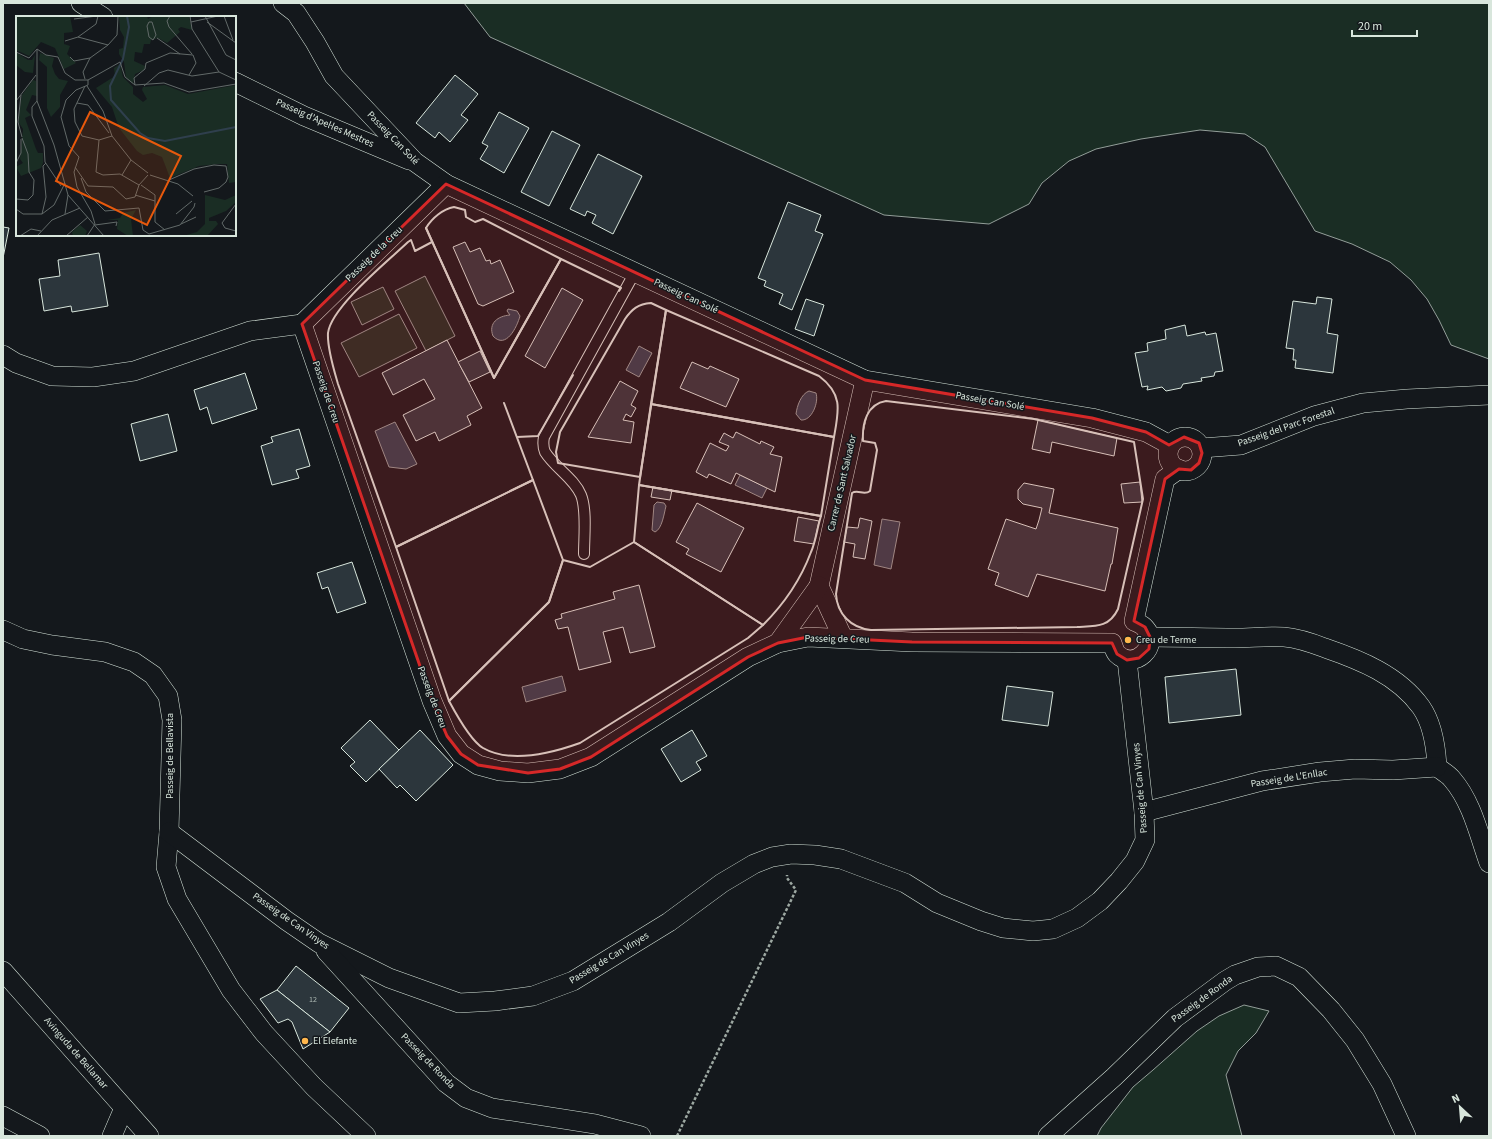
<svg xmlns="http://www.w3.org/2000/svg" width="1492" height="1139" font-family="'Source Sans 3',sans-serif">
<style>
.green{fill:#1a2d24;stroke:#939e99}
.water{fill:#2f3f4d;stroke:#939e99}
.building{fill:#2c363c;stroke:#d8e6dc}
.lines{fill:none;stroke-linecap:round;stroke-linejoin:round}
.service-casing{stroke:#d8e6dc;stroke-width:12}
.minor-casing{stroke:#d8e6dc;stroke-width:20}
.path{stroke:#9da8a2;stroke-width:2.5;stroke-dasharray:3 2;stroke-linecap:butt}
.service{stroke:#14181c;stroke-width:10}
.minor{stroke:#14181c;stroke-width:19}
.wall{stroke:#d8e6dc;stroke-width:2}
.marked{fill:#d62828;fill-opacity:0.2;stroke:#d62828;stroke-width:3;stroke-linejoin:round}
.poi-dot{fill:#ffb74d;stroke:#14181c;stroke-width:1.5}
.labels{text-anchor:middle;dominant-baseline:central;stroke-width:3;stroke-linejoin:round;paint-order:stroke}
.number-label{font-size:8px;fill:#adbab4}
.street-label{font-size:10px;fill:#d8e6dc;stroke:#14181c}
.poi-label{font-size:10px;fill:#d8e6dc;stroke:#14181c;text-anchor:start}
.inset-river{fill:none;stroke:#2f3f4d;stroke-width:2}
.inset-road{fill:none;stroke:#626a69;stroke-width:1}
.view{fill:#e8590c;fill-opacity:0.15;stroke:#e8590c;stroke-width:2}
.inset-edge{fill:none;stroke:#d8e6dc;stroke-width:2}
</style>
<rect width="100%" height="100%" fill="#14181c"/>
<!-- green -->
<g class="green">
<polygon points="464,3 1489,3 1489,359 1451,345 1439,320 1427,299 1411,280 1390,262 1352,244 1315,231 1265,147 1245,134 1200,130 1141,139 1096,149 1069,161 1042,183 1029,204 989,224 884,215 490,37"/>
<polygon points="425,276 455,336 426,351 395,291"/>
<polygon points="383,287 394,309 362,325 351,302"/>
<polygon points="399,314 417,348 359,377 341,343"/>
<polygon points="1244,1005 1269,1011 1256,1033 1238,1051 1226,1075 1242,1136 1097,1136 1101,1128 1133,1087 1153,1070 1197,1031 1219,1016"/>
</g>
<!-- water -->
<g class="water">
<path d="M508,309L517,311L520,316C517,327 506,350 493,336C488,323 498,316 510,315L507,311Z"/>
<polygon points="639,346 652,353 639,377 626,370"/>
<path d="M809,391L816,393C819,402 812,421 801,420L796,414C797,406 801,394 809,391Z"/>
<polygon points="395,422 417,464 406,469 389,467 375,431"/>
<polygon points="740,475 767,488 762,498 735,485"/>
<path d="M657,502L664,503L666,506C664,514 662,529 655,532L652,530L654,505Z"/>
<polygon points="882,519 900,522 891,569 874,565"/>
<polygon points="562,676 566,691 526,702 522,687"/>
</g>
<!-- building -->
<g class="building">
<polygon points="455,75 478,94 461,115 468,120 450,142 439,132 435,138 416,123"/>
<polygon points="499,112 529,128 504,173 480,159 488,146 482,143"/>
<polygon points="552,131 580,145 549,206 521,192"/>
<polygon points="598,154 642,176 613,234 592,223 596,215 587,211 585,216 570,209"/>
<polygon points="788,202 821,215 815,231 823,234 792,310 779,304 783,294 764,286 766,281 758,278"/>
<polygon points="3,227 9,228 3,258"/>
<polygon points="465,242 470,252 480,248 486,261 490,260 491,264 500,260 514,292 483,306 478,304 453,247"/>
<polygon points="99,253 108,306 72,312 71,306 44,311 39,279 60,276 58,260"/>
<polygon points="562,288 583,300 545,368 525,356"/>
<polygon points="1317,297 1332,299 1327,333 1338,335 1333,373 1295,368 1296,360 1293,360 1294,349 1286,348 1293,301 1316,304"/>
<polygon points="806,299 824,305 814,336 795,329"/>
<polygon points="1185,325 1187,336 1205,332 1206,335 1216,333 1223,371 1215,372 1214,376 1201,378 1202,381 1183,384 1181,388 1166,391 1162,387 1147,390 1148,386 1142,387 1135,353 1148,351 1147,343 1166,339 1165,330"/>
<polygon points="447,340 482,408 467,416 471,425 439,441 435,432 416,441 403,415 435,399 424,379 393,395 382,373"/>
<polygon points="480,351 490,372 469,382 458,362"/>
<polygon points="692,362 708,369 710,366 739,379 726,407 680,388"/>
<polygon points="245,373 257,409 212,424 207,407 200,410 194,390"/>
<polygon points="620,381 638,391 631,405 636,408 631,417 626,414 623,420 634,422 631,443 588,437"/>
<polygon points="168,414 177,451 140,461 131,424"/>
<polygon points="1038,420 1117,438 1114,456 1052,442 1050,453 1032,449"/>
<polygon points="299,429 310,466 296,470 299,478 272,485 261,446 273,442 271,437"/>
<polygon points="736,432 760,444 761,441 774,447 770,454 782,457 775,492 736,473 731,484 709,474 707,478 696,472 710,443 726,451 729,446 719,442 724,433 733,438"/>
<polygon points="1140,482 1142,502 1124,503 1121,484"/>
<polygon points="1024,483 1054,489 1049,513 1118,528 1112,564 1111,564 1105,591 1037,574 1028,597 995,585 999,573 988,569 1006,519 1036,529 1039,520 1042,508 1023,504 1018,499 1018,490"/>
<polygon points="653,487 672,490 670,500 651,497"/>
<polygon points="697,503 744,528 721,572 686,554 689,549 676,542"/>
<polygon points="798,517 819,521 814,544 794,541"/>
<polygon points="860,518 872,521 865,559 853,557 855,544 844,542 847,527 858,528"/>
<polygon points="352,562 366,603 337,613 328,587 322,589 317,573"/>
<polygon points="639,585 655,647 630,653 623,627 603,632 611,662 579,670 568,627 558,629 555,620 562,618 561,614 615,599 613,592"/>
<polygon points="1236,669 1241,715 1169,723 1165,677"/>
<polygon points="1007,686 1053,692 1048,726 1002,720"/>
<polygon points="370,720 399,750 366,782 350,766 355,762 341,748"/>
<polygon points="420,730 453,765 416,801 400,785 397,788 379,769"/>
<polygon points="692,730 707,756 696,762 701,770 681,782 661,749"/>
<polygon points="296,966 349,1008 330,1032 277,990"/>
<polygon points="277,990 330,1032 303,1049 292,1022 288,1019 278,1023 260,999"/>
</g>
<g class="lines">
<!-- service casing -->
<g class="service-casing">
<path id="service" d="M584,554C584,537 587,510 581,495C574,478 555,468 545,452C543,447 543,442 544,437L635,272"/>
</g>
<!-- minor casing -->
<g class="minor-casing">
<g id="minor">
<polyline points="81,3 103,17"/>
<polyline points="283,3 296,13 315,42 334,76 415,162 446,184 865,380 1092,418 1146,432 1170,445"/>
<polyline points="235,82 304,116 409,160"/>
<path d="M302,324L432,701L447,736L461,754L478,765L500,771L528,773L560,769L591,757L748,657L778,643L808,637L912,642L1112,643C1113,646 1115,652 1117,654C1134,671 1161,646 1145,628C1143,625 1138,623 1134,621L1165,479L1179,469"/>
<polyline points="302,324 446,184"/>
<polyline points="3,355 16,363 52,376 93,377 134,371 250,331 302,324"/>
<circle cx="1185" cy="454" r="17"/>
<polyline points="1202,448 1241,445 1314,416 1363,403 1407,399 1489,395"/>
<polyline points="3,630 23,639 52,645 105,652 134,662 153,675 168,696 172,720 169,832 166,867 177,899 231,990 264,1033 314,1087 366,1136"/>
<path d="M1150,637C1179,637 1207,638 1235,638C1251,638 1268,636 1284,637C1297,638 1312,643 1325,648C1360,660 1398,675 1421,707C1433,724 1436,747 1437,767C1442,771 1448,774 1452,779C1472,802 1479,835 1489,863"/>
<polyline points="843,638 819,586 865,380"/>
<polyline points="778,643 819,586"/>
<polyline points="1144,812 1262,781 1320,772 1355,769 1393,770 1437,767"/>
<polyline points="169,832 287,921 319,943 389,978 459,1003 495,1001 533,996 573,981 669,922 722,883 754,864 772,857 791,854 815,855 841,859 905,883 937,903 981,921 1003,928 1033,931 1053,929 1077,918 1100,901 1119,881 1135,861 1145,840 1144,812 1127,660"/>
<polyline points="326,951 446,1083 466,1098 492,1108 595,1124 641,1136"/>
<polyline points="3,971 149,1136"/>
<polyline points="3,1116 40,1136"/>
<polyline points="112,1136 124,1108"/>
<polyline points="1048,1136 1114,1077 1175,1018 1225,981 1235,975 1258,967 1276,966 1299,977 1331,1010 1355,1040 1382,1084 1406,1136"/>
</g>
</g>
<!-- path -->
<polyline class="path" points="677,1136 796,890 787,878 787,875"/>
<!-- service -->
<use href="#service" class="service"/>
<!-- minor -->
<use href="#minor" class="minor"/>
<!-- wall -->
<g class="wall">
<path d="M454,207L465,210L466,217L475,222L483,219L561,259L494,378L426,228C432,218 443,209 454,207Z"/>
<polyline points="426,228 494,378 561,259 621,288 619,291"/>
<path d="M432,242L415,251L411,240L408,242C388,261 331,307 328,333C327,348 334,370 338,384L396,547L533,480L504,403"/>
<path d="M651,303L666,310L640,477L558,463L556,452L560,432L625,319C632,309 638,304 651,303Z"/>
<path d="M666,310L819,376C843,394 839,410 834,437L651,404Z"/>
<path d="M886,401L1034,419L1134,442L1143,499L1118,609C1109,628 1095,626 1077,627L871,630C851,628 837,614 836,594L852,493C858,489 864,496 870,491L877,450L875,443L863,441C862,423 867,404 886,401Z"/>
<polygon points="651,404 834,437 821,516 639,485"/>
<polyline points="517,437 538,436 573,375"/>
<polygon points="533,480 563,560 549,602 449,701 396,547"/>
<path d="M639,485L821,516C817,528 816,541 811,552C801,579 783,605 763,625L634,542Z"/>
<path d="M634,542L763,625L748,638L580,743C552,753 511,764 483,748C471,741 456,714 449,701L549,602L563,560L590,567Z"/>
</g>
</g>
<!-- marked area -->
<path class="marked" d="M446,184L865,380L1092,418L1146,432L1169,445L1184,437L1199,443L1202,453L1199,463L1191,470L1179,469L1165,479L1134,621L1145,627L1150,637L1149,649L1139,658L1127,660L1117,654L1112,643L912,642L808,637L778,643L748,657L591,757L560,769L528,773L478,765L461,754L447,736L432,701L302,324Z"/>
<!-- markers -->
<g class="poi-dot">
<circle cx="1128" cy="640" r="4"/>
<circle cx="305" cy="1041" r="4"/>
</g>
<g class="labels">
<!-- number labels -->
<g class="number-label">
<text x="313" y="999">12</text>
</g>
<!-- street labels -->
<g class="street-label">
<text transform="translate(325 123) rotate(24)">Passeig d'Apel·les Mestres</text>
<text transform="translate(393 138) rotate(46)">Passeig Can Solé</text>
<text transform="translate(374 254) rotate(-44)">Passeig de la Creu</text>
<text transform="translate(686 296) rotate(25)">Passeig Can Solé</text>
<text transform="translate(326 392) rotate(71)">Passeig de Creu</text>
<text transform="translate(990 401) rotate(10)">Passeig Can Solé</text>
<text transform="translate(1286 427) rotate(-19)">Passeig del Parc Forestal</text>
<text transform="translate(842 483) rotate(-77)">Carrer de Sant Salvador</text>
<text transform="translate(837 639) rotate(1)">Passeig de Creu</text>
<text transform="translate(432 697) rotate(69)">Passeig de Creu</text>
<text transform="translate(170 756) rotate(-90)">Passeig de Bellavista</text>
<text transform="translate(1289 778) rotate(-9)">Passeig de L'Enllac</text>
<text transform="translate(1140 788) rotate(-95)">Passeig de Can Vinyes</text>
<text transform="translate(291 921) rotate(35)">Passeig de Can Vinyes</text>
<text transform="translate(609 958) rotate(-31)">Passeig de Can Vinyes</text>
<text transform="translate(1202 999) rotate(-36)">Passeig de Ronda</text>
<text transform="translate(76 1053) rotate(49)">Avinguda de Bellamar</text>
<text transform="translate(428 1061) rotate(46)">Passeig de Ronda</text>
</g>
<!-- poi labels -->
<g class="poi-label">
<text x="1136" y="640">Creu de Terme</text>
<text x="313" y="1041">El Elefante</text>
</g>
</g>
<!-- overview -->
<g transform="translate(16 16)">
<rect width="220" height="220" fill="#14181c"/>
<path d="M0,0H54L57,16L48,17V28L54,30L51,38L60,47L48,53L39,32L25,26L13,40L0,34ZM103,0H131L132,3L137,0H173L176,14L165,11L162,13L164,16L151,27L142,22L135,24L134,28H128L126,37L119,36L118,45L129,50L128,54L119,58L117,68L110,62L108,46L103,38V33L107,32L108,21L104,14ZM1,37L12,44H16L19,39L17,57L9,56L0,49ZM24,37L38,42L36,50L39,58L43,63L52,65L44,79V91L35,101L31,92V51L23,44ZM104,48L107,61L117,71V78L127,86L131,83L126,74L127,71L149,69L172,78L220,69V166L213,167L211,148H202L183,150L154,162L146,141L136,137L127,139L121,135L103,112L96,91L80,72L99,60L98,52ZM17,64L20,65L21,80L16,79L10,94L15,99L9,102L20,133L22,137H27V147L25,152L5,160L0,151L7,147L4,143L7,113L3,107V99L6,79ZM189,179L209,184L220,179V186L210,195L193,202V205H200L202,208L191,220H167L181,216L189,208ZM120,194L115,203L117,220H112L101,213L102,204H91L104,202L107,197ZM64,209L71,215L69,220H57L56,216Z" fill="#1a2d24"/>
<path class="inset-river" d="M111,0L113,11L107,43L94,70L95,84L124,117L132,122L149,125L220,111"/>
<path class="inset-road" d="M82,0L80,8L62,21L92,29M154,0L151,5L153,11L176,38M174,0L176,13L203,56L220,64M189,0L210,39L220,44M208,0L217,24M58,3L81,0M133,6H136L140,19L137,24L133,21L131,10ZM175,6L202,0M191,6L220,27M141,22L164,38M49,25L62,21M21,33L30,39L42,41L49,57L59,64H72L104,46L109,61L119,69L148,67L173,76L220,68M21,33V85L38,129L52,179L88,220M0,36L13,42L21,33M54,41L58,45L74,42M130,47L154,37L177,39L180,47L173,59M69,63L67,56L74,42L92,29L101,19L102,0M72,64V69L60,74L50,84L45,101L53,130L63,141L58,156L61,171L75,195L79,208M119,69L118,62L129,53L130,47M69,70L58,93L59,106L66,120L83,124M71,70L87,95L96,120L115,144L132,157M128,70L143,57L152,54L176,60L203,56M5,79L2,106L6,121M0,85L20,59M21,85L16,91V100L28,130L29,146L45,170M61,87L72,89L93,117M83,124L80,156L87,159L104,158L123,169M83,124L96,120M0,147L5,137V123M59,151L72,170L97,171L110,183L119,181L123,169L132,159M106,159L115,144M134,159L162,168L177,180M65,162L70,176L89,195L123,192L127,214L133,218L164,209L178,191L179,187M153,164L178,153L198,149L210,150L212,161L210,166L203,172L188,176M125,169L139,179V206L149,214M119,179L139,185M0,183L12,184L17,179L18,164L13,156L12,138L6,122M220,188L206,207L209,212L220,215M0,193L7,198H26L38,189L49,167M26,198L30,181L27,150L30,147M49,198L52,179M160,198L176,185M165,208L180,201M79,209L101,206L100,210M4,220L15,213L25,215M21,220L36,204L64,192M50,220L72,201M71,220L79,208"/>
<path class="view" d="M74,96L165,140L131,209L40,165Z"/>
<rect width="220" height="220" class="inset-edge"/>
</g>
<!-- border -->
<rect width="1492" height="1139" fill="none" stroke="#d8e6dc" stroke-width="8"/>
<!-- north arrow -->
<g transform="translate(1460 1107) rotate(334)" stroke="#14181c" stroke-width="3" paint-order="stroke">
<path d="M0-3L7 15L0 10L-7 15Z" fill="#d8e6dc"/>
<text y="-6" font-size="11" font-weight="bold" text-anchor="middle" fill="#d8e6dc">N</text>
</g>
<!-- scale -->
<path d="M1352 30v6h65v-6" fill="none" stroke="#d8e6dc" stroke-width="2"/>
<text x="1358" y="30" font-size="12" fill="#d8e6dc" stroke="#14181c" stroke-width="3" paint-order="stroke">20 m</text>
</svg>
